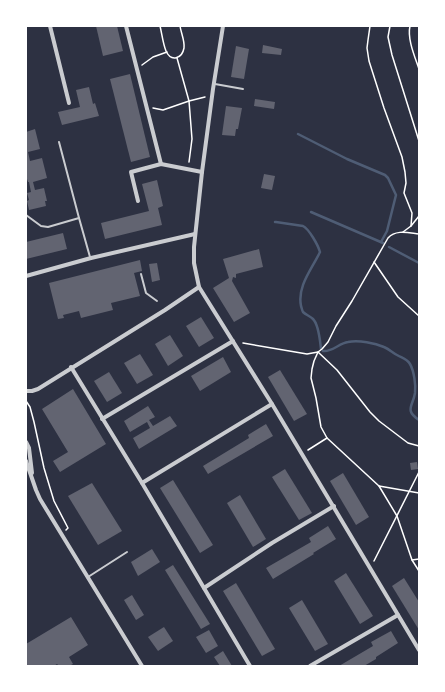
<svg xmlns="http://www.w3.org/2000/svg" width="445" height="692" font-family="Signika,sans-serif">
<style>
.lines{fill:none;stroke-linecap:round;stroke-linejoin:round}
.stream{stroke:#4f5d75;stroke-width:2.5}
.building{fill:#626471}
.path{stroke:#fff;stroke-width:1.5}
.service{stroke:#caccd0;stroke-width:2}
.minor{stroke:#caccd0;stroke-width:4}
</style>
<rect width="100%" height="100%" fill="#2d3142"/>
<g class="lines">
<!-- stream -->
<g class="stream">
<polyline points="298,134 347,159 385,175 388,178 396,195 387,231 381,242"/>
<polyline points="311,212 383,243"/>
<path d="M275,222H276L303,226C309,229 318,245 320,252C312,269 297,286 301,306C302,309 302,310 303,312C306,315 310,316 313,319C319,325 320,341 321,349"/>
<polyline points="389,247 419,263"/>
<path d="M323,351C333,352 339,343 348,342C359,340 375,343 384,347C389,349 393,353 397,355C402,358 407,359 410,364C414,371 416,385 415,393C413,406 404,410 419,420"/>
</g>
</g>
<!-- building -->
<g class="building">
<polygon points="96,26 117,26 123,51 103,56"/>
<polygon points="263,45 282,49 281,55 262,53"/>
<polygon points="236,46 249,49 244,79 231,77"/>
<polygon points="130,74 150,157 131,162 110,79"/>
<polygon points="89,87 93,104 95,103 99,116 62,125 58,112 80,107 76,90"/>
<polygon points="255,99 275,102 274,109 254,106"/>
<polygon points="226,106 242,108 238,129 236,129 235,136 222,135"/>
<polygon points="35,129 40,149 28,152 30,161 42,158 47,178 33,182 35,190 44,188 47,201 45,201 46,206 29,210 27,201 29,200 27,193 31,192 29,182 28,182 27,179 26,180 26,132"/>
<polygon points="264,174 275,176 272,190 261,188"/>
<polygon points="157,180 163,206 158,208 162,225 105,239 101,223 149,211 142,184"/>
<polygon points="63,233 67,249 26,259 26,242"/>
<polygon points="259,249 263,267 236,274 236,278 233,277 232,281 250,313 234,322 213,288 229,278 223,259"/>
<polygon points="140,260 142,271 134,273 140,296 111,303 113,310 81,318 79,311 63,315 64,318 58,319 49,283"/>
<polygon points="157,263 160,280 152,282 149,264"/>
<polygon points="201,317 214,338 199,347 186,326"/>
<polygon points="170,335 183,356 168,366 155,344"/>
<polygon points="140,354 153,375 137,384 124,363"/>
<polygon points="223,357 231,372 200,391 191,376"/>
<polygon points="280,370 307,414 294,421 268,377"/>
<polygon points="109,372 122,393 107,402 94,381"/>
<polygon points="73,389 106,444 60,472 53,461 68,452 42,409"/>
<polygon points="148,406 155,417 149,420 153,426 170,416 177,426 139,449 133,438 150,428 147,422 130,432 124,421"/>
<polygon points="266,424 273,436 208,474 203,466 249,438 248,435"/>
<polygon points="417,462 418,469 411,470 410,463"/>
<polygon points="285,469 312,513 299,520 272,477"/>
<polygon points="343,473 369,517 356,525 330,481"/>
<polygon points="173,480 213,545 200,553 160,488"/>
<polygon points="92,483 122,531 98,545 68,496"/>
<polygon points="240,495 266,539 253,547 227,503"/>
<polygon points="328,526 336,539 313,553 314,554 273,579 266,568 311,542 309,538"/>
<polygon points="152,549 160,562 138,576 131,562"/>
<polygon points="173,565 210,624 201,629 165,570"/>
<polygon points="346,573 373,616 360,624 334,581"/>
<polygon points="404,578 419,602 419,630 392,586"/>
<polygon points="236,583 275,649 262,656 223,591"/>
<polygon points="132,595 144,615 136,620 124,600"/>
<polygon points="302,600 328,644 315,651 289,608"/>
<polygon points="71,617 88,645 69,657 73,664 69,666 59,666 57,664 54,666 26,666 26,644"/>
<polygon points="164,627 173,641 158,651 148,637"/>
<polygon points="209,630 218,646 206,653 196,637"/>
<polygon points="391,631 398,643 376,657 376,659 364,666 339,666 373,646 371,642"/>
<polygon points="223,651 232,666 220,666 214,657"/>
</g>
<g class="lines">
<!-- path -->
<g class="path">
<path d="M160,26C162,34 163,44 166,51C171,62 182,59 184,48C185,41 181,33 180,26"/>
<polyline points="370,26 368,40 367,48 369,61 384,108 402,157 405,172 406,183 404,193 412,213 411,226 403,232"/>
<polyline points="390,26 388,37 392,55 419,141"/>
<path d="M410,26C407,39 415,57 419,69"/>
<polyline points="177,58 189,101 192,139 189,162"/>
<polyline points="142,65 153,57 167,52"/>
<polyline points="153,108 163,110 189,101 205,97"/>
<polyline points="411,226 419,216"/>
<path d="M419,234C409,233 396,229 388,238L352,301L336,326L328,342L322,349L318,352L314,361L312,369L311,378L316,398L321,427L327,438L379,486L397,516L412,560L419,571"/>
<polyline points="374,262 398,297 419,316"/>
<polyline points="243,343 307,354 318,352 337,370 370,412 379,421 408,443 419,446"/>
<polyline points="26,401 30,407 34,422 44,468 54,501 68,528 66,530"/>
<polyline points="308,450 327,438"/>
<polyline points="379,486 419,493"/>
<polyline points="412,560 419,559"/>
<polyline points="374,561 419,472"/>
</g>
<!-- service -->
<g class="service">
<polyline points="215,84 243,89"/>
<polyline points="59,142 79,218 90,257"/>
<polyline points="26,215 41,226 48,227 79,218"/>
<polyline points="141,274 146,293 157,301"/>
<polyline points="88,577 127,552"/>
</g>
<!-- minor -->
<g class="minor">
<polyline points="50,26 69,103"/>
<polyline points="126,26 161,164"/>
<polyline points="223,26 213,89 202,172 194,247 194,263 199,287 272,404 419,650"/>
<polyline points="138,201 131,172 161,164 202,172"/>
<polyline points="26,276 91,258 195,234"/>
<polyline points="71,367 142,483 250,666"/>
<polyline points="26,391 32,391 38,389 165,310 199,287"/>
<polyline points="102,419 233,341"/>
<polyline points="26,442 29,448 32,473"/>
<polyline points="26,461 36,490 40,499 142,666"/>
<polyline points="142,483 272,404"/>
<polyline points="204,588 272,543 334,506"/>
<polyline points="310,666 398,615"/>
</g>
</g>
<!-- border -->
<rect width="445" height="692" fill="none" stroke="#ffffff" stroke-width="54"/>
</svg>
